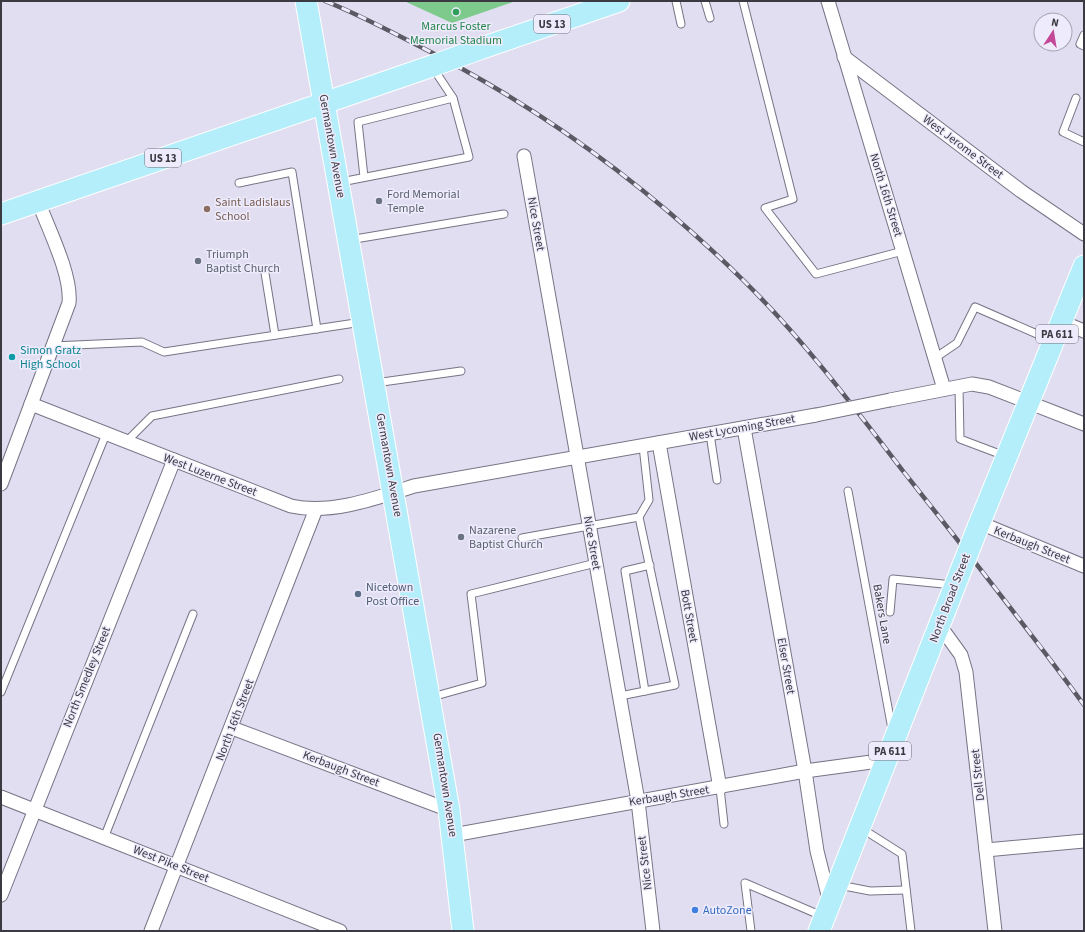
<svg xmlns="http://www.w3.org/2000/svg" width="1085" height="932" font-family="'Source Sans 3',sans-serif">
<style>
.green{fill:#7eca8c}
.lines{fill:none;stroke-linecap:round;stroke-linejoin:round}
.service-casing{stroke:#767485;stroke-width:9}
.minor-casing{stroke:#767485;stroke-width:15}
.primary-casing{stroke:#fff;stroke-width:23}
.service{stroke:#fff;stroke-width:7}
.minor{stroke:#fff;stroke-width:13}
.primary{stroke:#b5eefb;stroke-width:21}
.rail-casing{stroke:#5b5964;stroke-width:4.5}
.rail{stroke:#eeecfc;stroke-width:3;stroke-dasharray:9;stroke-linecap:butt}
.minor-bridge-casing{stroke:#767485;stroke-width:15;stroke-linecap:butt}
.primary-bridge-casing{stroke:#fff;stroke-width:23;stroke-linecap:butt}
.minor-bridge{stroke:#fff;stroke-width:13}
.primary-bridge{stroke:#b5eefb;stroke-width:21}
.leisure-dot{fill:#2e9e5b;stroke:#eeecfc;stroke-width:1.5}
.worship-dot{fill:#6b7280;stroke:#eeecfc;stroke-width:1.5}
.education-dot{fill:#8d6e63;stroke:#eeecfc;stroke-width:1.5}
.culture-dot{fill:#0f9aa8;stroke:#eeecfc;stroke-width:1.5}
.service-dot{fill:#5c6f8a;stroke:#eeecfc;stroke-width:1.5}
.shop-dot{fill:#3f7fe0;stroke:#eeecfc;stroke-width:1.5}
.labels{text-anchor:middle;dominant-baseline:central;stroke-width:3;stroke-linejoin:round;paint-order:stroke}
.shield{fill:#eeecfc;stroke:#716f7a;stroke-width:1}
.shield-label{font-size:11px;font-weight:bold;fill:#3b3a42}
.leisure-label{font-size:12px;fill:#27864d;stroke:#eeecfc}
.street-label{font-size:12px;fill:#3b3a42;stroke:#eeecfc}
.worship-label{font-size:12px;fill:#5b616d;stroke:#eeecfc;text-anchor:start}
.education-label{font-size:12px;fill:#785e54;stroke:#eeecfc;text-anchor:start}
.culture-label{font-size:12px;fill:#0d838f;stroke:#eeecfc;text-anchor:start}
.service-label{font-size:12px;fill:#4e5e75;stroke:#eeecfc;text-anchor:start}
.shop-label{font-size:12px;fill:#366cbe;stroke:#eeecfc;text-anchor:start}
</style>
<rect width="100%" height="100%" fill="#e1def2"/>
<!-- green -->
<polygon class="green" points="404,1 516,1 452,23"/>
<g class="lines">
<!-- service casing -->
<g class="service-casing">
<g id="service">
<polyline points="676,1 681,24"/>
<polyline points="705,1 710,18"/>
<polyline points="743,1 793,199 765,208 816,274 903,251"/>
<polyline points="1084,35 1080,44 1084,46"/>
<polyline points="1076,98 1063,132 1084,142"/>
<polyline points="364,177 358,122 453,98"/>
<polyline points="341,182 469,157 453,98 433,68"/>
<polyline points="239,183 292,172 317,329"/>
<polyline points="349,240 504,214"/>
<polyline points="265,273 275,335"/>
<polyline points="53,346 142,342 164,352 362,322"/>
<polyline points="935,358 957,343 975,307 1053,341"/>
<polyline points="375,383 461,371"/>
<polyline points="959,387 960,439 1005,456"/>
<polyline points="710,434 717,480"/>
<polyline points="126,442 152,416 339,379"/>
<polyline points="848,491 892,729"/>
<polyline points="522,538 639,517 649,500 643,446"/>
<polyline points="890,612 893,579 953,585"/>
<polyline points="645,691 625,571 650,565"/>
<polyline points="1,692 106,434"/>
<polyline points="620,696 675,685 639,517"/>
<polyline points="432,697 482,683 471,594 596,563"/>
<polyline points="720,788 724,824"/>
<polyline points="861,828 902,854 911,931"/>
<polyline points="104,838 193,614"/>
<polyline points="839,885 870,891 906,890"/>
<polyline points="751,931 745,883 822,916"/>
</g>
</g>
<!-- minor casing -->
<g class="minor-casing">
<g id="minor">
<polyline points="828,1 944,389"/>
<polyline points="844,57 1021,191 1084,234"/>
<polyline points="524,156 638,801 653,931"/>
<polyline points="1062,322 1084,331"/>
<polyline points="890,400 972,384 989,387 1084,424"/>
<path d="M31,404L291,506C330,515 377,498 414,486L816,415"/>
<polyline points="744,428 805,771 817,851 830,903"/>
<polyline points="659,443 720,788"/>
<path d="M1,484L69,303C72,275 48,228 38,201"/>
<polyline points="980,523 1084,566"/>
<polyline points="940,626 961,655 966,672 995,931"/>
<polyline points="232,728 449,810"/>
<polyline points="1,797 340,931"/>
<polyline points="453,835 805,771 886,760"/>
<polyline points="986,850 1084,841"/>
<polyline points="1,895 174,460"/>
<polyline points="151,931 316,509"/>
</g>
</g>
<!-- primary casing -->
<g class="primary-casing">
<g id="primary">
<polyline points="306,1 449,810 463,931"/>
<polyline points="485,47 619,1"/>
<polyline points="1,214 432,66"/>
<polyline points="978,527 1084,266"/>
<polyline points="819,931 961,570"/>
</g>
</g>
<!-- service -->
<use href="#service" class="service"/>
<!-- minor -->
<use href="#minor" class="minor"/>
<!-- primary -->
<use href="#primary" class="primary"/>
<!-- rail casing -->
<g class="rail-casing">
<path id="rail" d="M325,1C355,13 382,27 411,42C534,103 646,184 744,281C803,339 853,406 903,471C964,548 1026,626 1084,705"/>
</g>
<!-- rail -->
<use href="#rail" class="rail"/>
<!-- minor-bridge casing -->
<g class="minor-bridge-casing">
<polyline id="minor-bridge" points="816,415 890,400"/>
</g>
<!-- primary-bridge casing -->
<g class="primary-bridge-casing">
<g id="primary-bridge">
<polyline points="432,66 485,47"/>
<polyline points="961,570 978,527"/>
</g>
</g>
<!-- minor-bridge -->
<use href="#minor-bridge" class="minor-bridge"/>
<!-- primary-bridge -->
<use href="#primary-bridge" class="primary-bridge"/>
</g>
<!-- markers -->
<circle class="leisure-dot" cx="456" cy="12" r="4"/>
<g class="worship-dot">
<circle cx="379" cy="201" r="4"/>
<circle cx="198" cy="261" r="4"/>
<circle cx="461" cy="537" r="4"/>
</g>
<circle class="education-dot" cx="207" cy="209" r="4"/>
<circle class="culture-dot" cx="12" cy="357" r="4"/>
<circle class="service-dot" cx="358" cy="594" r="4"/>
<circle class="shop-dot" cx="695" cy="910" r="4"/>
<g class="labels">
<!-- shield labels -->
<g class="shield">
<rect x="534" y="15" width="36" height="18" rx="3"/>
<rect x="145" y="149" width="36" height="18" rx="3"/>
<rect x="1036" y="325" width="42" height="18" rx="3"/>
<rect x="869" y="742" width="42" height="18" rx="3"/>
</g>
<g class="shield-label">
<text x="552" y="24">US 13</text>
<text x="163" y="158">US 13</text>
<text x="1057" y="334">PA 611</text>
<text x="890" y="751">PA 611</text>
</g>
<!-- leisure labels -->
<g class="leisure-label">
<text x="456" y="26">Marcus Foster<tspan x="456" dy="14">Memorial Stadium</tspan></text>
</g>
<!-- street labels -->
<g class="street-label">
<text transform="translate(332 146) rotate(80)">Germantown Avenue</text>
<text transform="translate(963 147) rotate(37)">West Jerome Street</text>
<text transform="translate(886 195) rotate(73)">North 16th Street</text>
<text transform="translate(536 224) rotate(80)">Nice Street</text>
<text transform="translate(742 428) rotate(-10)">West Lycoming Street</text>
<text transform="translate(389 465) rotate(80)">Germantown Avenue</text>
<text transform="translate(210 475) rotate(21)">West Luzerne Street</text>
<text transform="translate(592 543) rotate(80)">Nice Street</text>
<text transform="translate(1032 545) rotate(22)">Kerbaugh Street</text>
<text transform="translate(950 598) rotate(-69)">North Broad Street</text>
<text transform="translate(882 614) rotate(80)">Bakers Lane</text>
<text transform="translate(689 616) rotate(80)">Bott Street</text>
<text transform="translate(786 666) rotate(80)">Elser Street</text>
<text transform="translate(87 677) rotate(-68)">North Smedley Street</text>
<text transform="translate(235 720) rotate(-69)">North 16th Street</text>
<text transform="translate(341 769) rotate(21)">Kerbaugh Street</text>
<text transform="translate(978 775) rotate(-96)">Dell Street</text>
<text transform="translate(445 785) rotate(81)">Germantown Avenue</text>
<text transform="translate(669 796) rotate(-9)">Kerbaugh Street</text>
<text transform="translate(645 863) rotate(-97)">Nice Street</text>
<text transform="translate(171 864) rotate(22)">West Pike Street</text>
</g>
<!-- worship labels -->
<g class="worship-label">
<text x="387" y="194">Ford Memorial<tspan x="387" dy="14">Temple</tspan></text>
<text x="206" y="254">Triumph<tspan x="206" dy="14">Baptist Church</tspan></text>
<text x="469" y="530">Nazarene<tspan x="469" dy="14">Baptist Church</tspan></text>
</g>
<!-- education labels -->
<g class="education-label">
<text x="215" y="202">Saint Ladislaus<tspan x="215" dy="14">School</tspan></text>
</g>
<!-- culture labels -->
<g class="culture-label">
<text x="20" y="350">Simon Gratz<tspan x="20" dy="14">High School</tspan></text>
</g>
<!-- service labels -->
<g class="service-label">
<text x="366" y="587">Nicetown<tspan x="366" dy="14">Post Office</tspan></text>
</g>
<!-- shop labels -->
<g class="shop-label">
<text x="703" y="910">AutoZone</text>
</g>
</g>
<!-- border -->
<rect width="1085" height="932" fill="none" stroke="#3b3a42" stroke-width="4"/>
<!-- north arrow -->
<g transform="translate(1053 32) rotate(12)"><circle r="19" fill="#eeecfc" stroke="#a6a5b2"/>
<path d="M0-3L7 15L0 10L-7 15Z" fill="#c44898"/>
<text y="-6" font-size="11" font-weight="bold" text-anchor="middle" fill="#3b3a42">N</text>
</g>
</svg>
